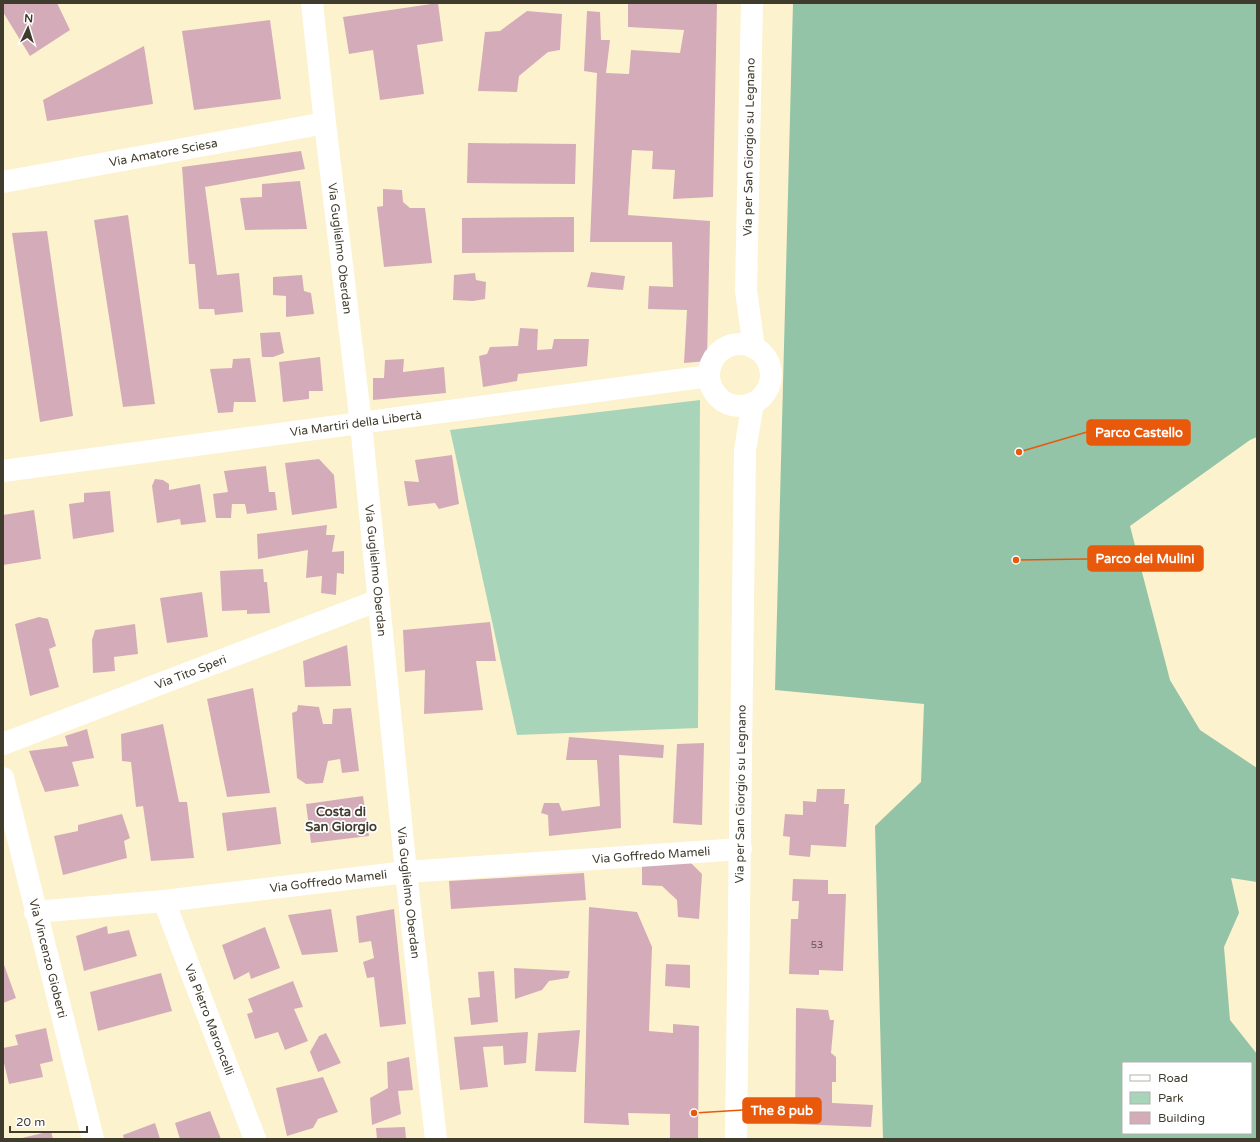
<svg xmlns="http://www.w3.org/2000/svg" width="1260" height="1142" font-family="'Varela Round',sans-serif">
<style>
.green{fill:#a8d5ba}
.forest{fill:#93c4a7;fill-rule:evenodd}
.building{fill:#d4acb9}
.lines{fill:none;stroke-linecap:round;stroke-linejoin:round}
.street{stroke:#fff;stroke-width:22}
.secondary{stroke:#fff;stroke-width:22}
.labels{text-anchor:middle;dominant-baseline:central;stroke-width:3.5;stroke-linejoin:round;paint-order:stroke}
.number-label{font-size:10px;fill:#645750}
.street-label{font-size:12px;fill:#3f3b2d;stroke:#fff}
.neighbourhood-label{font-size:13px;font-weight:bold;fill:#3f3b2d;stroke:#fff}
.leader{fill:none;stroke:#e8590c;stroke-width:1.5}
.callout-dot{fill:#e8590c;stroke:#fff;stroke-width:1.5}
.callout{fill:#e8590c;stroke:#e8590c;stroke-width:1.5}
.callout-label{font-size:13px;text-anchor:middle;font-weight:bold;fill:#fff}
</style>
<rect width="100%" height="100%" fill="#fdf2ce"/>
<!-- green -->
<polygon class="green" points="700,400 698,728 517,735 450,430"/>
<!-- forest -->
<path class="forest" d="M793,3H1257V437L1250,440L1130,526L1170,680L1200,730L1257,768V882L1231,878L1239,913L1224,947L1230,1020L1257,1054V1139H883L875,826L921,782L924,704L775,690ZM1123,1063H1251V1133H1123Z"/>
<!-- building -->
<g class="building">
<polygon points="3,3 57,3 70,30 30,56 3,12"/>
<polygon points="438,3 443,41 417,45 424,94 380,100 373,50 349,54 343,17"/>
<polygon points="628,3 717,3 713,197 673,199 675,170 652,169 653,151 632,150 628,215 710,221 707,361 684,363 687,310 648,309 649,286 673,287 672,242 590,242 597,73 584,71 587,11 600,12 601,40 610,40 606,73 629,74 631,50 680,53 684,30 628,27"/>
<polygon points="527,11 562,14 560,50 548,52 519,76 517,92 478,91 485,32 500,31"/>
<polygon points="270,20 281,99 194,110 182,31"/>
<polygon points="144,46 153,104 47,121 43,100"/>
<polygon points="468,143 576,144 575,184 467,183"/>
<polygon points="301,151 305,169 205,187 217,275 239,273 243,312 215,315 214,309 199,309 195,264 189,264 182,167"/>
<polygon points="300,181 307,229 245,230 240,198 262,197 262,184"/>
<polygon points="383,189 402,190 403,202 410,208 425,208 432,263 384,267 377,207 383,206"/>
<polygon points="128,215 155,404 123,407 94,220"/>
<polygon points="574,217 574,252 462,253 462,218"/>
<polygon points="47,231 73,416 40,422 12,233"/>
<polygon points="591,272 625,276 623,290 587,287"/>
<polygon points="475,273 476,280 486,282 485,299 473,301 453,300 454,275"/>
<polygon points="302,275 304,291 311,293 314,314 286,317 286,296 273,295 273,277"/>
<polygon points="520,328 538,329 537,350 552,349 554,339 589,339 587,366 518,374 517,381 483,387 479,356 487,354 490,347 518,346"/>
<polygon points="280,332 284,353 273,357 262,357 260,333"/>
<polygon points="320,357 323,391 309,391 309,399 283,402 279,362"/>
<polygon points="250,358 256,402 234,402 233,412 218,413 210,369 232,368 233,359"/>
<polygon points="404,359 403,372 444,367 446,393 373,400 373,378 384,378 385,360"/>
<polygon points="452,455 459,504 439,509 435,503 408,506 404,481 419,482 415,460"/>
<polygon points="319,459 334,475 337,508 292,515 285,463"/>
<polygon points="266,466 269,492 275,492 277,510 247,514 245,504 232,504 231,518 216,518 213,494 228,492 224,471"/>
<polygon points="155,479 163,480 169,484 169,490 200,484 206,522 181,525 180,519 157,523 152,486"/>
<polygon points="110,491 114,532 73,539 69,504 84,502 84,493"/>
<polygon points="34,510 41,559 3,565 3,515"/>
<polygon points="327,525 326,535 335,535 332,552 344,551 344,574 337,573 336,595 321,593 322,576 306,578 308,550 258,559 257,534"/>
<polygon points="263,569 264,582 267,582 270,613 247,614 247,610 222,611 220,571"/>
<polygon points="202,592 208,637 167,643 160,598"/>
<polygon points="39,617 48,619 56,646 49,649 59,687 30,696 15,624"/>
<polygon points="490,622 496,661 476,661 483,710 424,714 425,670 405,672 403,630"/>
<polygon points="135,624 138,654 114,657 115,671 93,673 92,640 95,630"/>
<polygon points="347,645 351,686 305,687 303,661"/>
<polygon points="253,688 270,793 227,797 207,699"/>
<polygon points="298,705 319,707 323,724 332,724 333,709 351,708 359,771 342,773 340,759 328,761 323,783 306,784 297,778 292,713 297,711"/>
<polygon points="163,724 179,802 187,802 194,858 151,861 143,806 136,807 131,762 122,761 121,734"/>
<polygon points="87,729 94,758 72,762 79,786 45,792 29,751 68,746 65,736"/>
<polygon points="569,737 664,745 663,758 619,755 621,828 549,836 548,815 541,813 544,803 559,803 562,811 600,806 597,760 566,760"/>
<polygon points="704,743 702,825 673,823 677,744"/>
<polygon points="817,789 845,789 844,804 849,804 846,847 811,845 810,857 789,855 790,837 783,836 785,814 803,815 803,801 816,802"/>
<polygon points="363,796 369,836 311,843 306,804"/>
<polygon points="276,807 281,844 227,851 222,813"/>
<polygon points="122,814 130,838 124,841 127,858 63,875 54,836 78,831 78,825"/>
<polygon points="688,860 702,874 699,919 678,917 677,900 662,886 642,885 642,866"/>
<polygon points="584,873 586,900 451,909 449,881"/>
<polygon points="793,879 828,880 828,894 846,894 843,971 819,970 819,975 789,974 791,919 798,919 799,901 792,901"/>
<polygon points="589,907 637,912 652,947 649,1031 673,1033 673,1024 699,1026 698,1139 670,1139 670,1114 628,1113 629,1125 584,1123"/>
<polygon points="331,909 338,952 302,955 288,915"/>
<polygon points="394,909 406,1024 380,1027 374,977 367,978 363,962 374,958 371,941 359,943 356,916"/>
<polygon points="107,926 108,934 129,930 137,956 84,971 76,936"/>
<polygon points="265,927 280,968 251,979 249,972 234,980 222,945"/>
<polygon points="3,962 16,998 3,1003"/>
<polygon points="666,964 690,965 690,988 665,986"/>
<polygon points="514,968 570,971 568,978 549,981 542,990 515,999"/>
<polygon points="494,971 498,1022 471,1025 468,998 480,997 478,972"/>
<polygon points="161,973 172,1011 98,1031 90,992"/>
<polygon points="293,981 303,1007 294,1009 308,1041 285,1050 278,1032 255,1039 247,1014 253,1012 248,999"/>
<polygon points="796,1008 828,1010 830,1020 834,1020 831,1053 836,1057 836,1082 832,1082 832,1103 873,1105 871,1127 795,1124"/>
<polygon points="46,1028 53,1061 40,1064 43,1077 9,1084 3,1059 3,1048 18,1045 15,1035"/>
<polygon points="580,1030 576,1072 535,1071 538,1033"/>
<polygon points="528,1032 526,1063 504,1065 503,1046 483,1047 488,1087 460,1090 454,1037"/>
<polygon points="326,1033 341,1063 318,1072 310,1052 319,1036"/>
<polygon points="409,1057 413,1090 398,1091 401,1114 372,1125 370,1098 388,1088 387,1062"/>
<polygon points="323,1077 338,1112 318,1119 313,1128 287,1136 276,1088"/>
<polygon points="210,1111 221,1139 180,1139 175,1123"/>
<polygon points="155,1123 160,1139 124,1139 123,1135"/>
<polygon points="405,1127 406,1139 377,1139 376,1128"/>
<polygon points="51,1131 53,1139 22,1139 22,1138"/>
</g>
<g class="lines">
<!-- street -->
<g class="street">
<path id="s1" d="M312,3L325,123L361,424L406,872L436,1139"/>
<path id="s2" d="M3,182L325,123"/>
<path id="s3" d="M3,471L709,376"/>
<path id="s4" d="M3,744L379,600"/>
<path id="s5" d="M3,778L93,1139"/>
<path id="s6" d="M164,901L255,1139"/>
<path id="s7" d="M35,912L164,901L406,872L741,849"/>
</g>
<!-- secondary -->
<g class="secondary">
<polyline points="752,3 746,291 754,348"/>
<circle cx="740" cy="375" r="31"/>
<path id="s8" d="M736,1139L745,450L753,403"/>
</g>
</g>
<g class="labels">
<!-- number labels -->
<g class="number-label">
<text x="817" y="945">53</text>
</g>
<!-- street labels -->
<g class="street-label">
<text transform="translate(749 147) rotate(-89)">Via per San Giorgio su Legnano</text>
<text stroke="none"><textPath href="#s2" startOffset="163">Via Amatore Sciesa</textPath></text>
<text stroke="none"><textPath href="#s1" startOffset="247">Via Guglielmo Oberdan</textPath></text>
<text stroke="none"><textPath href="#s3" startOffset="356">Via Martiri della Libertà</textPath></text>
<text stroke="none"><textPath href="#s1" startOffset="571">Via Guglielmo Oberdan</textPath></text>
<text stroke="none"><textPath href="#s4" startOffset="201">Via Tito Speri</textPath></text>
<text stroke="none"><textPath href="#s8" startOffset="345">Via per San Giorgio su Legnano</textPath></text>
<text stroke="none"><textPath href="#s7" startOffset="619">Via Goffredo Mameli</textPath></text>
<text stroke="none"><textPath href="#s7" startOffset="295">Via Goffredo Mameli</textPath></text>
<text stroke="none"><textPath href="#s1" startOffset="895">Via Guglielmo Oberdan</textPath></text>
<text stroke="none"><textPath href="#s5" startOffset="186">Via Vincenzo Gioberti</textPath></text>
<text stroke="none"><textPath href="#s6" startOffset="127">Via Pietro Maroncelli</textPath></text>
</g>
<!-- neighbourhood labels -->
<g class="neighbourhood-label">
<text x="341" y="812">Costa di<tspan x="341" dy="15">San Giorgio</tspan></text>
</g>
</g>
<!-- callouts -->
<path class="leader" d="M1019 452L1087 432M1016 560L1088 559M694 1113L743 1110"/>
<g class="callout-dot">
<circle cx="1019" cy="452" r="4"/>
<circle cx="1016" cy="560" r="4"/>
<circle cx="694" cy="1113" r="4"/>
</g>
<g class="callout">
<rect x="1087" y="420" width="103" height="25" rx="4"/>
<rect x="1088" y="546" width="115" height="25" rx="4"/>
<rect x="743" y="1098" width="78" height="25" rx="4"/>
</g>
<g class="callout-label">
<text x="1139" y="437">Parco Castello</text>
<text x="1145" y="563">Parco dei Mulini</text>
<text x="782" y="1115">The 8 pub</text>
</g>
<!-- border -->
<rect width="1260" height="1142" fill="none" stroke="#3f3b2d" stroke-width="8"/>
<!-- legend -->
<rect x="1122" y="1062" width="130" height="72" fill="#ffffff" stroke="#b2b1ab"/>
<rect x="1130" y="1075" width="20" height="6" fill="#ffffff" stroke="#b2b1ab"/>
<text x="1158" y="1082" font-size="12" fill="#3f3b2d">Road</text>
<rect x="1130" y="1092" width="20" height="12" fill="#a8d5ba" stroke="#b2b1ab"/>
<text x="1158" y="1102" font-size="12" fill="#3f3b2d">Park</text>
<rect x="1130" y="1112" width="20" height="12" fill="#d4acb9" stroke="#b2b1ab"/>
<text x="1158" y="1122" font-size="12" fill="#3f3b2d">Building</text>
<!-- north arrow -->
<g transform="translate(28 28) rotate(4)" stroke="#ffffff" stroke-width="3" paint-order="stroke">
<path d="M0-3L7 15L0 10L-7 15Z" fill="#3f3b2d"/>
<text y="-6" font-size="11" font-weight="bold" text-anchor="middle" fill="#3f3b2d">N</text>
</g>
<!-- scale -->
<path d="M10 1126v6h77v-6" fill="none" stroke="#3f3b2d" stroke-width="2"/>
<text x="16" y="1126" font-size="12" fill="#3f3b2d" stroke="#ffffff" stroke-width="3" paint-order="stroke">20 m</text>
</svg>
